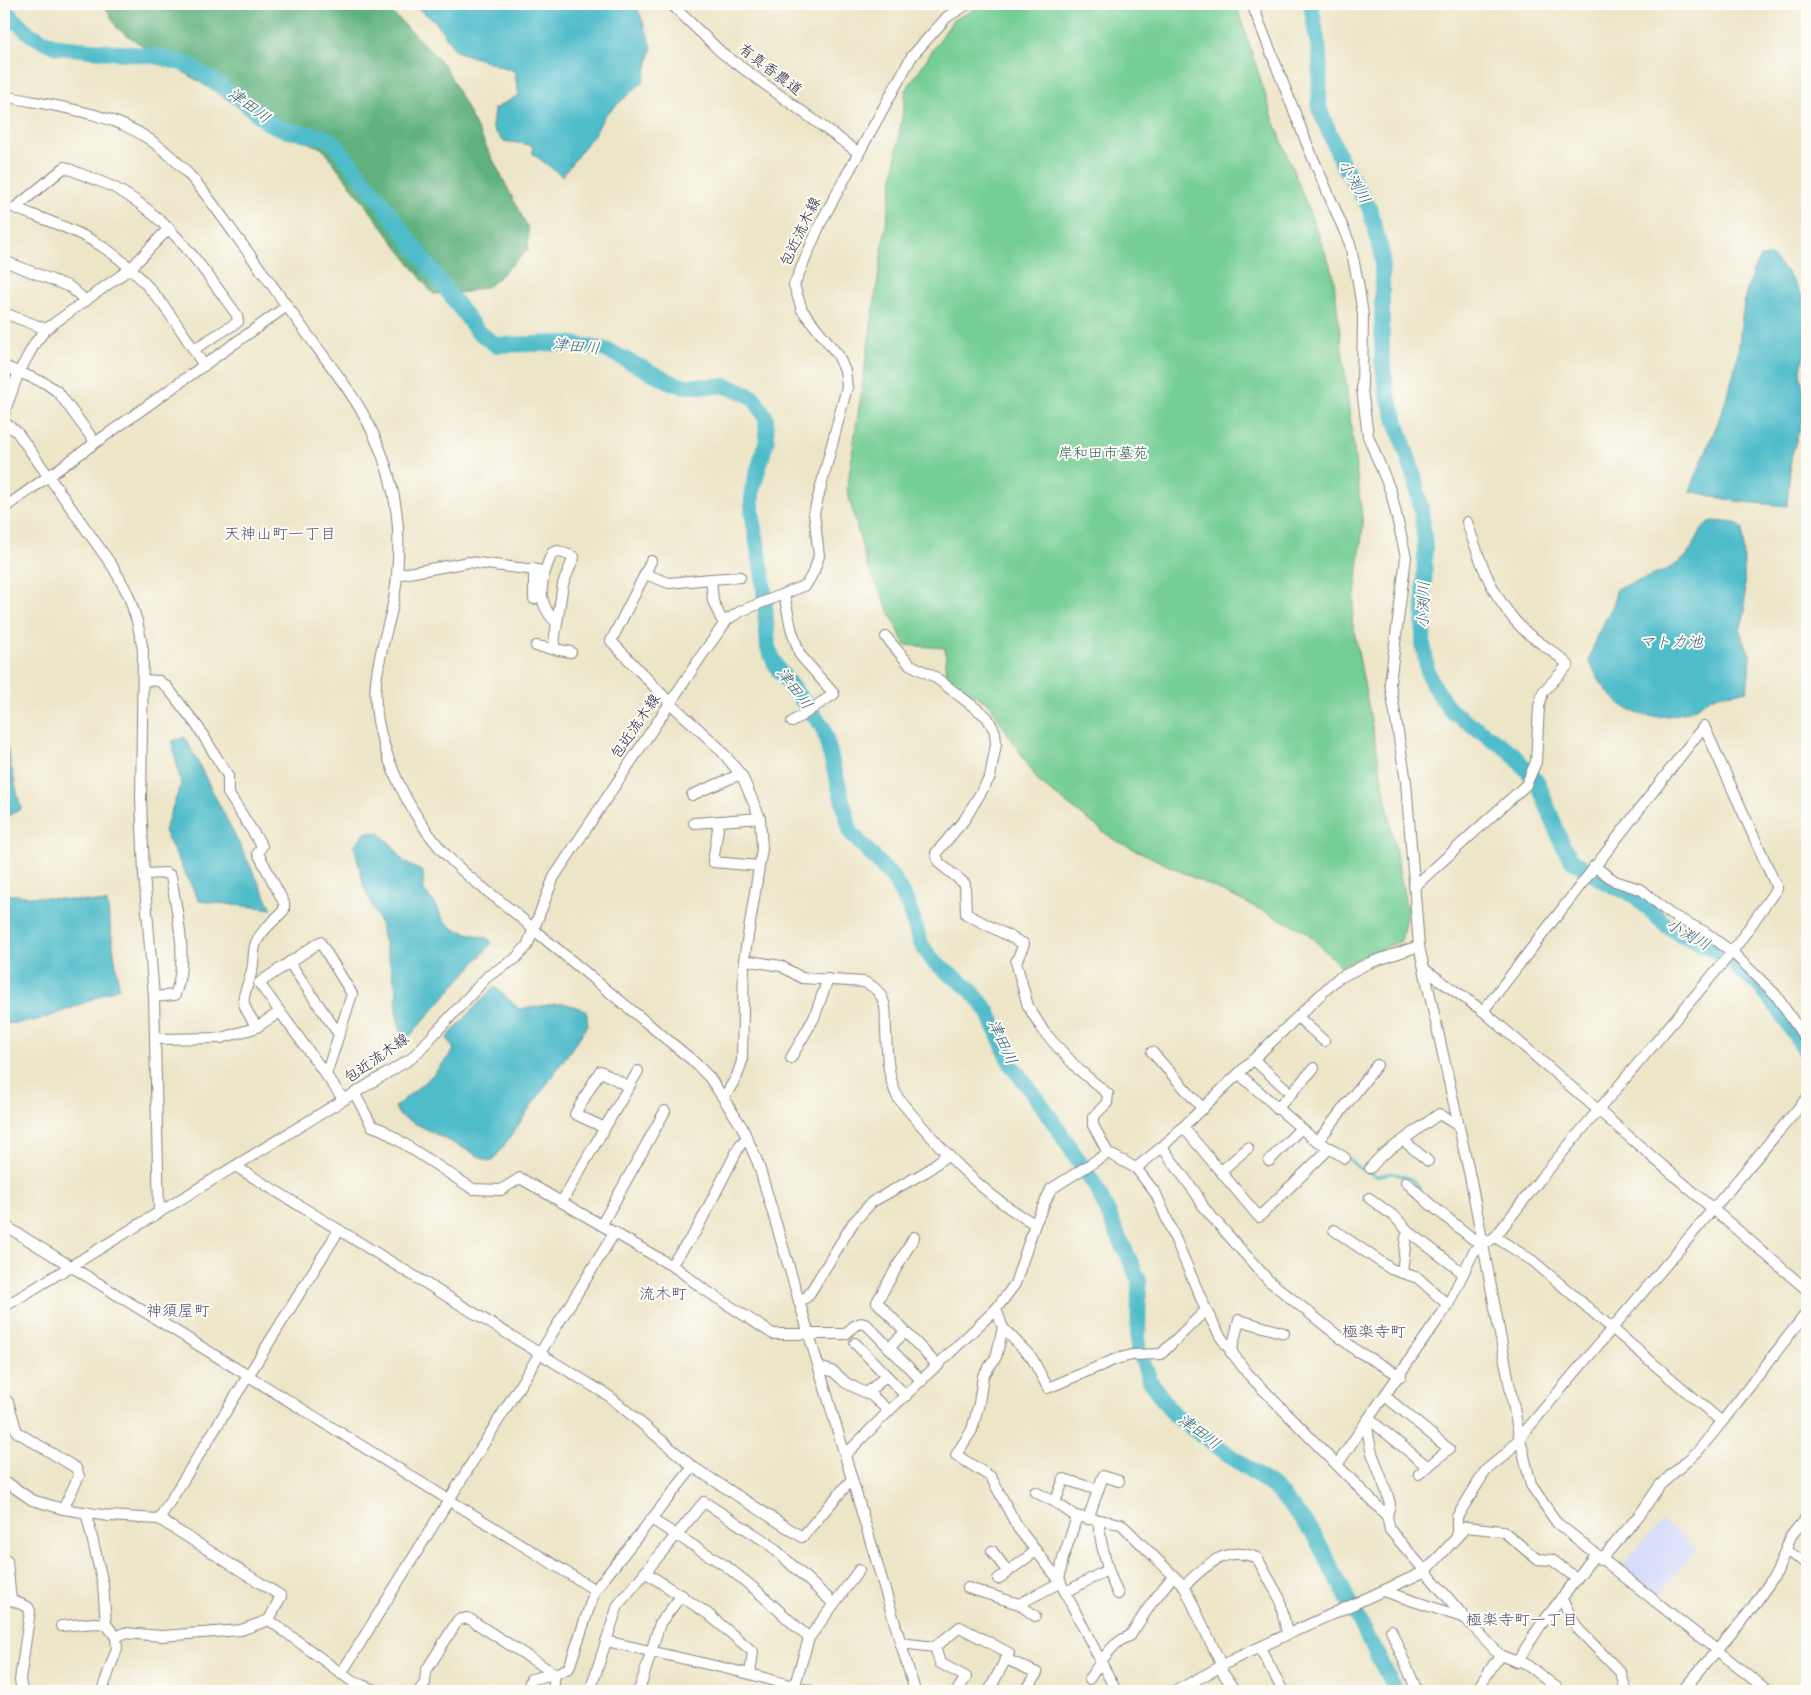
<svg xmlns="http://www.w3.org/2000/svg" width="1811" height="1695" font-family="Mynerve,'Klee One',sans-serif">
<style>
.built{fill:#d3d9f9}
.green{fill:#74ce94;stroke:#4b7868}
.forest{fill:#5fb17e;stroke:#406a5c}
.water{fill:#4fbcca;stroke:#386f82}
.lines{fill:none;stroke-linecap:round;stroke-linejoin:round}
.stream{stroke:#4fbcca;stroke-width:2.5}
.river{stroke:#4fbcca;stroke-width:16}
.minor-casing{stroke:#888481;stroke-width:12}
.minor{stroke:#fff;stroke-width:10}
.labels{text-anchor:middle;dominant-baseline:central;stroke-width:4;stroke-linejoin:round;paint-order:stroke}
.street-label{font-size:15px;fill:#22223b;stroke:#fdfcf7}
.park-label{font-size:15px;fill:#3f5e5a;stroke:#fdfcf7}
.water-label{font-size:16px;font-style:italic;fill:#346074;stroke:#fdfcf7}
.neighbourhood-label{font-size:16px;fill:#585374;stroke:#fdfcf7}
</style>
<rect width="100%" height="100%" fill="#fdfcf7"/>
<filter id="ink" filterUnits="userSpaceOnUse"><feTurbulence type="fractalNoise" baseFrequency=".02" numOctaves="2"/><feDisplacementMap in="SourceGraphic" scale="10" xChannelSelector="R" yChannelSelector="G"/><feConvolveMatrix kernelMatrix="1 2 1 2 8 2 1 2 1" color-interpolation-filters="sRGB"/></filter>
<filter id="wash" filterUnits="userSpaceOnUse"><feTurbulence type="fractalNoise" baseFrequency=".0096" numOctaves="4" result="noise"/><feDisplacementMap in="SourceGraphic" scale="20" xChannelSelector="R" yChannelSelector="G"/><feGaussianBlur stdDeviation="1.12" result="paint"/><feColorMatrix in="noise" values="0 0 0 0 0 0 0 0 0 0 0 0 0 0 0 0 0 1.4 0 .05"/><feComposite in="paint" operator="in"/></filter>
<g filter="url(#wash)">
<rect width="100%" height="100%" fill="#ede5c7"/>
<!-- built -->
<polygon class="built" points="1662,1520 1697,1549 1658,1596 1620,1567"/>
<!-- green -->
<polygon class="green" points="986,4 1236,4 1273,118 1333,273 1363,526 1352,620 1407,911 1401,941 1340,966 1305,931 1113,839 1039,782 989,704 947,677 945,648 905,645 866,562 847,489 906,90 953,20"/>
<!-- forest -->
<polygon class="forest" points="104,4 378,4 395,15 445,66 528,228 528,250 489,286 467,292 433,294 323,149 270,126 150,51 117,28"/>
<!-- water -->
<g class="water">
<polygon points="412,4 636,4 652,47 643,82 604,116 596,132 562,176 533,154 532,145 503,141 492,128 494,109 519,95 514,71 456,51 435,21"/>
<path d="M1771,256L1787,272L1802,296L1807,319V341L1800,374L1807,404L1791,458L1787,506L1735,501L1690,491C1705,451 1724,414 1734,372C1744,330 1738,297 1760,257Z"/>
<path d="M1712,521L1736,523L1743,529L1745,611L1740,631L1751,657L1747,691C1737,693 1723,693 1713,697C1704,701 1696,710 1686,712C1636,727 1610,704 1589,661L1596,638L1614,603L1616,589C1635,581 1662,574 1678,563C1696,552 1695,530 1712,521Z"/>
<polygon points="4,735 21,809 4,818"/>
<polygon points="185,737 272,909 199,901 164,831 181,784 172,741"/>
<polygon points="366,832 379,833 391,844 404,862 423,872 424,891 436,905 442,918 454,929 489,939 492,943 408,1038 402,1035 396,1012 397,991 380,924 364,886 354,845"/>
<path d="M4,894L107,903L119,987C86,1001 40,1027 4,1023Z"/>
<polygon points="494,986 519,1009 563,1003 586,1010 588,1025 493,1161 488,1161 399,1115 395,1107 434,1074 454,1050 447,1038"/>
</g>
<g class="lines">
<!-- stream -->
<g class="stream">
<polyline points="1349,1159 1357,1167 1376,1176 1393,1173 1411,1179 1420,1188"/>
<polyline points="1450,1214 1461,1223"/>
</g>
<!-- river -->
<g class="river">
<polyline points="1311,4 1320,58 1319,108 1342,163 1369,207 1382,254 1382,359 1386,390 1414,476 1421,508 1425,546 1423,644 1428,673 1433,685 1450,710 1511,752 1538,783 1563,846 1571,859 1605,882 1635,896 1666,925 1678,933 1713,949 1757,983 1778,1008 1807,1054"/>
<polyline points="4,10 31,35 57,47 156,56 189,65 240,99 268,123 288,131 322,136 334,143 373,191 477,331 496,345 568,343 606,350 675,384 686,386 725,386 741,391 754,398 766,418 767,440 752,490 752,513 763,577 768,648 777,668 823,727 851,833 893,878 908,905 921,944 933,961 969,988 988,1011 1012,1066 1044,1108 1096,1187 1139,1280 1138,1349 1151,1383 1174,1415 1276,1489 1312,1531 1396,1691"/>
</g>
</g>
</g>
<g filter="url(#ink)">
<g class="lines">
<!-- minor casing -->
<g class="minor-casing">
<g id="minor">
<polyline points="671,4 722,53 859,153"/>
<polyline points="1252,4 1309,149 1350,244 1358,282 1363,315 1362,389 1368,436 1391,492 1406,557 1390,683 1406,782 1419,946 1471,1181 1519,1435 1531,1485 1557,1523 1768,1691"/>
<path d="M4,96C51,106 108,111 149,139C186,164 211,201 236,236C257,264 277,292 297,320C323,357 354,392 373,433C387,463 396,495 398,528C399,555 398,582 392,609C379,663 366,691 385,748C400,795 428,842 466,874C489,894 513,909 534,930L692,1060L710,1078L742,1127L758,1163L915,1691"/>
<polyline points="4,261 70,287 86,301"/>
<polyline points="4,313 46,329"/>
<path d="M194,349L238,322L237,315C202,267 169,217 115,188C99,180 81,175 65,167L15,208C45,220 78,230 106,249C147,276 178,324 204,366"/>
<polyline points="4,366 45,383 58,392 95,442"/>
<polyline points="4,413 19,372 35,343 46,329 131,268 169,228"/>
<polyline points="4,422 17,432 113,567 128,594 137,621 143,650 141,799 144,874 154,997 159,1213"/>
<polyline points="4,508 287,306"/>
<polyline points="534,569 534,599"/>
<polyline points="645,574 651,561"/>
<polyline points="397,575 469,562 544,571"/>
<polyline points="711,579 740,577"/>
<polyline points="784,594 791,628 800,655 834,694 792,722"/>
<polyline points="724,625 713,601 711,579 669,583 645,574 611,641 670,703 719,748 742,776 760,818 762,849 744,960 742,1061 737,1076 724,1098"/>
<polyline points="886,637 909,664 935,677 987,717 995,732 996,744 990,777 965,819 936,853 939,863 965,884 966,914 1024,944 1016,962 1028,1006 1044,1032 1079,1070 1108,1094 1107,1103 1093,1117 1093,1125 1108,1153 1136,1168 1156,1194 1206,1310 1220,1336 1247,1373 1387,1516"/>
<polyline points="536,646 571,652"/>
<path d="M553,649L563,584L574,557L558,551L552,553C541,578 534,602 557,623"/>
<path d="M144,680L159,681L167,687L198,727L228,776V793L262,846L258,853L284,903V910C275,920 258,933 255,946C253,954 254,962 252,970C244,1001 236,997 257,1027"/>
<polyline points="692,795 736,776 742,776"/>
<polyline points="719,821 713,862 759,866"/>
<polyline points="694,823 760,818"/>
<polyline points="1594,866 1615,881 1642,890 1670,914 1705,932 1732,952 1775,994 1807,1041"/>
<path d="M144,874L166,873L171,876C177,915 189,957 175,995L154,997"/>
<path d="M1415,886L1526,785L1536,762L1539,707L1543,692L1568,665C1556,652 1540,644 1526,632C1494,603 1480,562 1467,522"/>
<polygon points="320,942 352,994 326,1075 259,983"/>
<path d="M744,960L781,966L802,978L864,982C874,986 881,993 884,1003C887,1011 885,1022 886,1030C887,1054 887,1076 898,1098C938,1146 980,1194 1035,1224"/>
<polyline points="289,962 338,1033"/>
<polyline points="1424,969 1483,1011 1704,726 1777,888 1732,952 1541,1178 1495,1237 1474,1251 1448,1305 1366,1422 1371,1450 1387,1493 1390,1504 1387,1516 1390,1530 1466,1619 1500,1655 1517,1662 1540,1626 1595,1555"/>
<polyline points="1483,1011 1807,1290"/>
<polyline points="1298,1017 1324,1041"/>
<polyline points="155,1039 221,1038 255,1028 280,1012"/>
<polyline points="1152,1052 1203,1109"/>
<polyline points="791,1058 814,1018 828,979"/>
<polyline points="1254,1060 1285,1088"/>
<polyline points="1239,1074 1310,1136 1345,1158"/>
<polyline points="326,1075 344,1100"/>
<polyline points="355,1094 372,1126 383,1130 473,1189 501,1190 520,1178 679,1270 702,1288 773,1334 846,1334 854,1326 861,1323 867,1325 922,1381"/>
<polyline points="1277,1109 1314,1068"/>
<polyline points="1183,1127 1259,1217 1330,1148"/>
<polyline points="605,1128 575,1114 600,1071 629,1087"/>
<polyline points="1318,1141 1377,1065"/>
<polyline points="1404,1141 1428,1161"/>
<polyline points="1162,1147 1197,1195 1204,1208 1268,1280 1357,1351 1401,1376"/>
<polyline points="1269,1161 1301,1128"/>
<polyline points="235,1166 609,1396 693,1467 802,1537 852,1479"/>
<polyline points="1136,1168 1162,1147 1337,979 1369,963 1419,946"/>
<polyline points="1370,1168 1381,1156 1439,1114 1459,1126"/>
<polyline points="1221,1171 1248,1148"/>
<polyline points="1406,1182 1431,1205 1473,1239 1483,1244"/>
<polyline points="1369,1198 1395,1217 1408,1231 1463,1273"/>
<polyline points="562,1201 638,1071"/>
<polyline points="602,1224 665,1111"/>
<polyline points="4,1225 595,1590"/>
<polyline points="1334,1230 1391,1269 1418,1278 1448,1305"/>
<polyline points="914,1237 877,1302 938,1366"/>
<polyline points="1495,1237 1533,1261 1722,1422"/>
<polyline points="671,1265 696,1231 740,1145 747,1138"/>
<polyline points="1402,1273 1406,1237"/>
<polyline points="799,1302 808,1296 853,1223 872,1202 927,1171 948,1154"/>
<polyline points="4,1307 412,1058 488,976 515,959 527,946 554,877 702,655 727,620 741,611 806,585 814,571 819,556 814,513 847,387 845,371 838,355 802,310 794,285 821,222 912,56 947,17 968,4"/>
<polyline points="996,1309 1003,1328 1032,1358 1048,1388 1116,1359 1132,1355 1161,1354 1206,1310"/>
<polyline points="1003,1328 996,1357 983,1376 979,1403 972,1430 956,1455 991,1477 1018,1528 1059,1580 1116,1691"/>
<polyline points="855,1343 906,1396"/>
<polyline points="889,1348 905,1332"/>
<polyline points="1231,1353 1239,1320 1284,1333"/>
<polyline points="819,1367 834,1372 846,1383 872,1396 889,1411"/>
<polyline points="867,1393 886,1376"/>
<polyline points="1385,1396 1449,1449 1419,1474"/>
<polyline points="4,1398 8,1402 17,1432 76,1468 79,1476 63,1509"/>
<polyline points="1369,1419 1428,1467"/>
<polyline points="845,1455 889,1411 996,1309 1015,1284 1035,1224 1051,1189 1108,1153"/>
<polyline points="1337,1465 1366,1422"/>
<polyline points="4,1484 9,1484 32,1500 63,1509 109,1516 159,1519 281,1596 269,1620 353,1682 378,1691"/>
<polyline points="1035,1492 1055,1502 1075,1516 1121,1524 1184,1586"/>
<polyline points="1055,1502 1064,1479 1098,1490"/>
<polyline points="86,1512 103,1584 106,1624 116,1637 117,1648 102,1691"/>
<polyline points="159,1519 339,1230"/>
<polyline points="651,1519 726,1566 756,1590 809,1638"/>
<polyline points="1088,1519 1103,1476 1119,1481"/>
<path d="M1098,1520C1101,1547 1106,1569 1118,1594"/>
<polyline points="1457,1537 1466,1527 1503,1531 1537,1559 1552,1560 1576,1578"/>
<polyline points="992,1551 1008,1572"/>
<polyline points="1786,1551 1807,1563"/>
<polyline points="1601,1560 1641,1513 1660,1485 1698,1451 1722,1422 1807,1312"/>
<polyline points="7,1561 11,1600 28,1607 30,1611 20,1680 22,1691"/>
<polyline points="645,1572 708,1614 753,1652 750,1674"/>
<polyline points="998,1579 1036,1551"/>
<polyline points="1059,1580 1063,1558 1077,1517"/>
<polyline points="968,1588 1019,1604 1061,1582"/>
<polyline points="1383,1591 1465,1618"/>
<polyline points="1066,1592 1107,1570"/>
<polyline points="1561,1598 1578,1629 1621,1673 1626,1691"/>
<polyline points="1019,1604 1035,1616"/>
<polyline points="61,1626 95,1623 106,1624"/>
<polyline points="1391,1630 1417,1691"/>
<polyline points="116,1637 124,1633 162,1636 241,1630 269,1620"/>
<polyline points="606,1641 750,1674 811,1691"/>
<polyline points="900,1643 935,1647 960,1627 1009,1653 991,1687 998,1691"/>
<polyline points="935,1647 940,1663 966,1677 957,1691"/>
<polyline points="1260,1648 1283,1691"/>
<polyline points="1006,1659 1037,1673 1026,1691"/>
<polyline points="1519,1659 1560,1690"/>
<path d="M1222,1666L1184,1586C1204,1567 1226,1544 1257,1558L1280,1599L1287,1634"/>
<polyline points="1219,1667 1235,1691"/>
<polyline points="341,1674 615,1232"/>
<path d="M1089,1679C1099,1665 1113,1640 1130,1636L1151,1604L1173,1576"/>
<polyline points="419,1691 425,1683 426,1671 458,1620 468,1618 555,1674 553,1691"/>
<polyline points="527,1691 531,1679 555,1674 569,1668 595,1590 693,1467"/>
<polyline points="590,1691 618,1605 704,1502 768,1543 833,1603"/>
<polyline points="639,1691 660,1623 682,1595"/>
<polyline points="793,1691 809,1638 859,1570"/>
<polyline points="1176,1691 1236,1658 1426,1571 1457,1537 1457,1517 1486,1470 1506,1454 1807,1098"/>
<polyline points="1476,1691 1500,1655"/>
<polyline points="1682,1691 1747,1615 1777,1572 1791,1536 1807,1516"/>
</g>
</g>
<!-- minor -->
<use href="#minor" class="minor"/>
</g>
</g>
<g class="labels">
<!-- street labels -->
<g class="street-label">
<text transform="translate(770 70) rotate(37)">有真香農道</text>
<text transform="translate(801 232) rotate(-65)">包近流木線</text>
<text transform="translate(636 727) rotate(-56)">包近流木線</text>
<text transform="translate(377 1059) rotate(-35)">包近流木線</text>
</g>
<!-- park labels -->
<g class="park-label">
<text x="1103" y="454">岸和田市墓苑</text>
</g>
<!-- water labels -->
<g class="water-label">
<text transform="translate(249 106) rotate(37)">津田川</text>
<text transform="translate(1354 182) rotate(60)">小渕川</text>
<text transform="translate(576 347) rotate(6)">津田川</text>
<text transform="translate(1424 605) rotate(-89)">小渕川</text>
<text x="1671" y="642">マトカ池</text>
<text transform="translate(794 689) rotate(53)">津田川</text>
<text transform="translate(1688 935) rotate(30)">小渕川</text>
<text transform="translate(1002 1042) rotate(65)">津田川</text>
<text transform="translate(1199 1432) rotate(37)">津田川</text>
</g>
<!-- neighbourhood labels -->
<g class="neighbourhood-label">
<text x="280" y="534">天神山町一丁目</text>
<text x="663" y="1294">流木町</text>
<text x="178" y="1311">神須屋町</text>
<text x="1374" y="1332">極楽寺町</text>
<text x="1522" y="1620">極楽寺町一丁目</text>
</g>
</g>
<!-- margin -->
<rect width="1811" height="1695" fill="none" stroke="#fdfcf7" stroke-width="20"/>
</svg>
